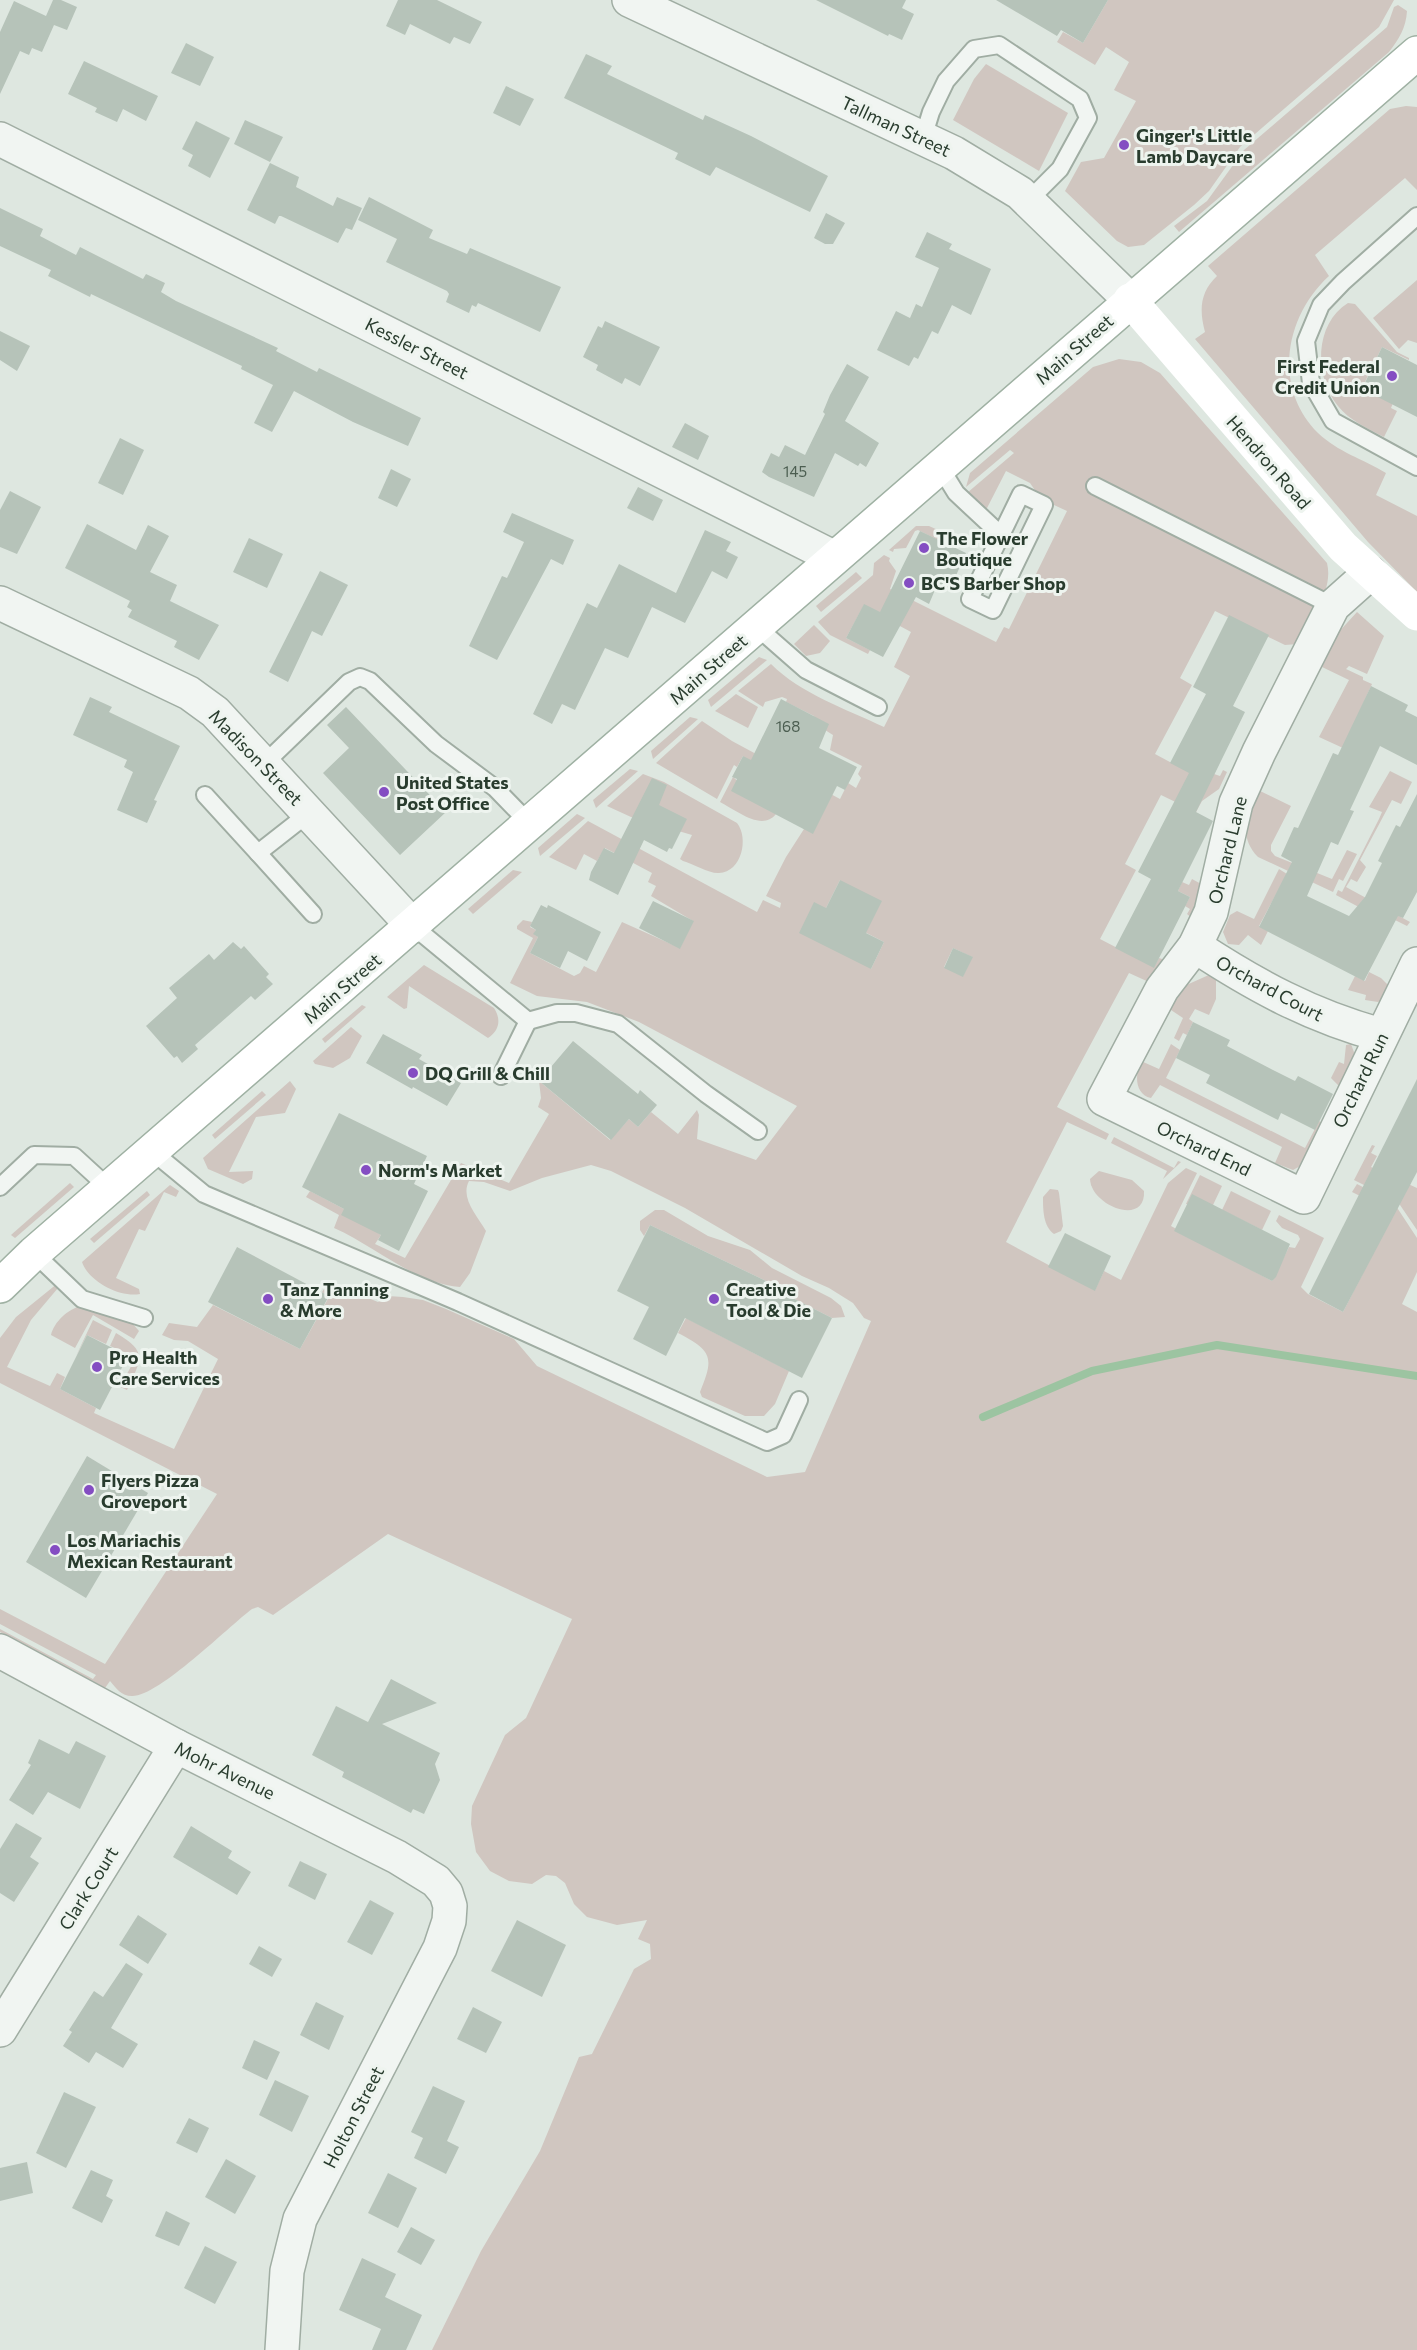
<svg xmlns="http://www.w3.org/2000/svg" width="1417" height="2350" font-family="Commissioner,sans-serif">
<style>
.green{fill:#d0c6c0;fill-rule:evenodd}
.lines{fill:none;stroke-linecap:round;stroke-linejoin:round}
.stream{stroke:#9cc4a1;stroke-width:8}
.building{fill:#b6c3b9}
.lane-casing{stroke:#a0ada3;stroke-width:20}
.street-casing{stroke:#a0ada3;stroke-width:36}
.primary-casing{stroke:#9fb1a3;stroke-width:36}
.lane{stroke:#f1f5f2;stroke-width:16}
.street{stroke:#f1f5f2;stroke-width:33}
.secondary{stroke:#fff;stroke-width:33}
.primary{stroke:#fff;stroke-width:33}
.poi-dot{fill:#844dc2;stroke:#eef4ef;stroke-width:2}
.labels{text-anchor:middle;dominant-baseline:central;stroke-width:6;stroke-linejoin:round;paint-order:stroke}
.number-label{font-size:15px;fill:#4c5e51}
.street-label{font-size:18px;fill:#293c2e;stroke:#eef4ef}
.poi-label{font-size:18px;font-weight:bold;fill:#293c2e;stroke:#eef4ef;text-anchor:start}
</style>
<rect width="100%" height="100%" fill="#dee7e0"/>
<!-- green -->
<g class="green">
<polygon points="1108,0 1394,0 1379,27 1240,147 1209,191 1194,205 1144,245 1128,247 1117,241 1065,191 1081,162 1104,158 1136,101 1114,90 1129,62 1106,47 1095,65 1057,42 1063,32 1083,43"/>
<path d="M1398,5L1407,11C1406,28 1399,39 1389,52L1179,232L1174,226L1207,201L1244,150L1387,27L1394,7Z"/>
<polygon points="986,64 1068,113 1039,171 953,120 974,79"/>
<path d="M1406,106L1417,107V190L1405,178L1315,255L1329,276C1285,316 1272,387 1318,433C1338,452 1363,459 1386,473L1376,495L1417,516V592L1368,542L1195,339L1205,332C1199,310 1200,292 1217,276L1208,266L1390,109Z"/>
<polygon points="1417,280 1417,343 1408,340 1399,349 1373,318"/>
<path d="M1348,303L1355,304L1397,352L1409,358V360L1382,347L1362,388L1393,403L1391,408L1397,411L1384,437C1368,429 1349,420 1338,406C1314,377 1314,324 1348,303Z"/>
<path d="M1119,359L1141,362L1160,373L1327,563C1334,591 1310,619 1298,644L1285,645L1215,611L1180,678L1192,685L1155,754L1209,783L1214,774L1220,776L1223,770L1227,772L1219,789L1202,801L1196,812L1161,795L1125,864L1136,870L1100,939L1154,967L1159,958L1165,960L1168,954L1173,957L1151,983L1129,973L1057,1107L1109,1134L1106,1140L1067,1122L1006,1242L1095,1290L1104,1271L1121,1280L1168,1183L1186,1168L1197,1173L1171,1226L1272,1281L1289,1247L1295,1248L1300,1239L1298,1235L1282,1228L1276,1221L1279,1215L1324,1238L1301,1287L1308,1294L1343,1312L1394,1213L1352,1192L1357,1184L1394,1203L1417,1238V1272L1402,1304L1417,1312V2350H432L481,2251L540,2151L579,2057L592,2054L634,1969L651,1959L650,1944L638,1939L647,1920L617,1925L587,1917L574,1904L565,1883L556,1876L546,1875L532,1884L509,1881L490,1871L476,1852L471,1824L472,1806L505,1735L526,1718L572,1619L388,1534L273,1615L258,1607L252,1609C228,1627 158,1697 132,1696C121,1696 117,1689 110,1681L105,1688L0,1632V1629L93,1679L96,1675L0,1624V1609L105,1664L217,1494L0,1383V1338L16,1317L58,1283V1288L31,1320L7,1367L50,1386L57,1373L65,1377L60,1389L96,1408L94,1413L174,1449L218,1359L188,1341L174,1340L162,1335L169,1323L197,1327L213,1305L300,1349L329,1297L322,1292L326,1286L341,1287L378,1302L388,1296L403,1297L423,1300L446,1309L514,1339L537,1366L767,1477L805,1472L871,1321L864,1318L853,1303L829,1288L802,1276L685,1208L611,1171L591,1165L542,1178L510,1191L484,1182L469,1181C460,1198 477,1215 486,1231L470,1273L460,1287C414,1283 375,1246 334,1228L339,1215L306,1197L310,1191L344,1209L381,1235L375,1244L405,1258L461,1163L509,1183L549,1114L538,1107L541,1098L539,1081L610,1140L629,1119L638,1127L651,1112L678,1134L697,1110L699,1115L697,1139L756,1160L797,1106L639,1022L587,1002L537,996L510,983L533,938L517,929V926L523,920L532,922L530,927L536,930L534,934L538,937L530,953L574,976L580,973L584,966L596,972L622,922L680,948L693,921L651,896L656,886L648,882L652,873L605,848L597,861L584,854L576,870L549,857L588,821L757,912L763,900L780,908L781,903L766,896L786,857L804,829L743,756L737,767L734,765L717,799L656,763L702,721L732,741L840,799L848,783L856,788L861,778L858,774L862,766L830,750L833,735L817,725L814,716L786,702L787,699L782,697L765,702L763,707L738,691L771,664C801,694 846,709 884,727L910,676L894,667L911,632L898,625L899,622L864,605L846,638L870,650L868,654L830,635L818,622L873,575L874,563L884,555L890,558L889,561L896,571L890,589L996,642L1004,627L1009,629L1067,511L1041,499L1030,483L1006,471L986,510L967,493L1014,453L1010,450L966,487L970,473L1093,367ZM840,880L855,927L884,942L871,969L826,908ZM953,948L972,957L963,976L944,967Z"/>
<polygon points="916,526 929,526 958,539 954,548 918,530 915,531 906,548 894,549 893,552 889,550"/>
<polygon points="856,572 862,578 821,612 816,606"/>
<polygon points="1357,612 1384,636 1367,674 1349,666 1346,669 1363,677 1363,680 1372,684 1343,748 1319,737 1349,680 1322,667 1336,635"/>
<polygon points="814,625 830,641 820,653 806,656 794,644"/>
<polygon points="759,657 767,660 711,707 708,700"/>
<polygon points="736,694 758,707 748,728 715,711"/>
<polygon points="690,717 698,719 653,759 651,751"/>
<polygon points="630,769 638,771 596,808 593,800"/>
<polygon points="1390,771 1412,782 1401,804 1392,800 1360,860 1366,867 1357,882 1351,879 1346,887 1410,922 1407,926 1393,919 1391,924 1336,895 1338,890 1342,892 1379,819 1382,812 1369,807"/>
<path d="M643,774L664,782L737,823C749,838 742,872 719,873C710,874 693,864 683,861L680,859L692,835L631,817L607,806Z"/>
<path d="M733,777L776,814C762,832 736,810 720,802Z"/>
<path d="M1258,790L1291,806L1271,845V851L1275,856L1332,879L1347,850L1357,854L1343,881L1339,879L1333,892L1258,857C1237,835 1248,815 1258,790Z"/>
<polygon points="577,814 585,818 540,856 538,848"/>
<polygon points="1279,869 1287,874 1259,926 1268,931 1261,945 1248,935 1239,945 1228,944 1223,932 1230,915 1237,911 1254,919"/>
<polygon points="513,870 522,872 473,914 468,909"/>
<polygon points="1192,879 1203,885 1192,918 1187,914 1190,909 1185,906 1190,897 1178,891 1182,882 1189,885"/>
<path d="M424,965L494,1008C501,1019 500,1030 488,1038L409,986L407,1008L404,1009L387,997Z"/>
<polygon points="1369,972 1381,978 1389,986 1387,997 1378,1002 1365,1000 1366,995 1348,990 1355,976 1365,981"/>
<polygon points="1211,974 1216,977 1216,999 1209,1015 1195,1009 1189,1019 1193,1022 1187,1035 1183,1033 1179,1041 1174,1038 1183,1018 1168,1008 1182,987"/>
<polygon points="362,1005 366,1007 325,1043 322,1039"/>
<polygon points="351,1027 362,1036 350,1058 333,1068 315,1064 313,1061"/>
<path d="M1171,1044L1180,1050L1166,1078L1305,1148L1319,1121L1325,1125L1304,1164L1293,1170L1275,1163L1282,1147L1160,1085L1151,1098C1134,1094 1135,1073 1141,1061L1159,1069Z"/>
<polygon points="1351,1044 1355,1055 1337,1093 1338,1085 1331,1078 1339,1062 1344,1064 1346,1045"/>
<polygon points="290,1081 296,1089 285,1113 256,1117 229,1172 253,1171 252,1179 243,1184 208,1169 203,1158"/>
<polygon points="262,1091 266,1095 215,1139 212,1135"/>
<polygon points="1114,1137 1174,1168 1178,1161 1181,1162 1163,1179 1167,1171 1111,1143"/>
<polygon points="1372,1145 1375,1146 1371,1153 1377,1156 1371,1167 1417,1188 1417,1230 1398,1202 1354,1180"/>
<path d="M1099,1171L1132,1180L1144,1191C1146,1227 1091,1206 1090,1179Z"/>
<polygon points="1200,1175 1222,1186 1213,1205 1186,1204"/>
<polygon points="70,1183 74,1187 15,1238 11,1235"/>
<path d="M170,1185L179,1191L176,1197L164,1192L145,1231L139,1229L116,1278L139,1289L140,1294C120,1298 88,1281 82,1262Z"/>
<path d="M1050,1189L1058,1190L1059,1193L1063,1226L1061,1231L1054,1234C1043,1226 1043,1210 1043,1197Z"/>
<polygon points="147,1191 150,1195 94,1243 90,1239"/>
<polygon points="1231,1191 1271,1211 1262,1230 1222,1210"/>
<polygon points="655,1210 664,1210 708,1236 750,1250 772,1268 831,1298 841,1306 845,1317 832,1318 767,1285 768,1282 650,1225 644,1236 640,1230 640,1221"/>
<path d="M81,1306L132,1323L139,1331L134,1339L93,1315L75,1348L51,1335C54,1322 68,1309 81,1306Z"/>
<path d="M686,1318L789,1371L775,1404L764,1416H745L702,1397L700,1392C714,1358 713,1351 678,1333Z"/>
<polygon points="93,1320 112,1330 106,1344 87,1335 76,1356"/>
<path d="M116,1333C149,1352 141,1360 127,1390L120,1387L136,1357L110,1346Z"/>
</g>
<g class="lines">
<!-- stream -->
<polyline class="stream" points="983,1417 1092,1371 1217,1345 1417,1376"/>
</g>
<!-- building -->
<g class="building">
<polygon points="53,0 61,0 77,7 67,30 54,25 42,52 32,48 29,55 20,51 0,94 0,32 14,1 46,16"/>
<polygon points="398,0 437,0 482,22 470,44 454,37 450,44 410,24 405,35 386,26"/>
<polygon points="816,0 906,0 902,8 914,14 902,40 889,34 888,36"/>
<polygon points="996,0 1108,0 1083,43 1061,30 1057,36"/>
<polygon points="186,43 214,57 200,86 171,73"/>
<polygon points="586,54 612,66 607,74 703,120 705,115 751,136 828,176 810,212 716,167 710,176 675,159 678,153 564,98"/>
<polygon points="84,61 158,96 146,121 123,109 117,122 95,112 97,108 68,94"/>
<polygon points="506,86 534,99 520,126 493,113"/>
<polygon points="245,120 283,137 270,162 234,144"/>
<polygon points="196,121 230,138 210,178 188,166 193,155 182,149"/>
<polygon points="270,163 299,177 296,187 333,206 337,197 362,208 352,230 346,228 338,243 281,216 279,216 275,224 247,210"/>
<polygon points="369,197 433,230 429,238 467,254 470,248 561,287 540,332 478,303 476,307 472,305 469,313 446,302 449,294 447,291 386,262 397,239 358,220"/>
<polygon points="0,208 43,229 40,236 76,255 80,247 143,279 146,274 165,283 161,292 176,301 278,348 276,351 317,372 319,368 421,418 408,446 353,422 294,391 272,432 254,423 273,385 241,369 242,366 91,294 90,297 48,276 51,270 0,246"/>
<polygon points="826,213 845,223 833,244 825,244 814,238"/>
<polygon points="927,232 952,244 949,249 991,269 971,315 952,305 938,334 932,331 918,359 914,357 909,366 877,350 896,311 910,318 916,304 922,307 939,268 915,257"/>
<polygon points="605,321 660,347 640,386 625,378 622,384 596,370 598,365 583,357 598,326 602,328"/>
<polygon points="0,331 30,346 17,371 0,360"/>
<polygon points="1382,347 1417,365 1417,417 1362,389"/>
<polygon points="847,364 869,377 845,421 879,443 866,467 860,463 858,466 835,453 814,497 769,477 762,472 771,453 779,457 785,445 805,455 825,414 823,412 830,395"/>
<polygon points="685,423 709,436 698,460 672,447"/>
<polygon points="120,438 144,450 123,495 98,483"/>
<polygon points="391,469 411,479 397,507 378,498"/>
<polygon points="638,487 663,500 653,521 627,508"/>
<polygon points="10,491 41,507 17,554 0,547 0,510"/>
<polygon points="512,513 574,540 563,565 551,559 497,660 469,646 502,576 507,578 524,542 503,532"/>
<polygon points="87,524 136,550 148,525 169,536 150,572 177,585 170,601 219,625 199,660 174,647 177,641 128,617 132,610 127,607 130,601 65,568"/>
<polygon points="705,530 731,542 726,551 738,557 727,579 712,571 685,623 652,607 628,658 605,648 575,710 562,704 552,724 533,714 587,603 597,608 619,564 676,593"/>
<polygon points="920,531 966,553 950,589 938,583 929,604 916,597 883,657 846,638 864,604 880,612"/>
<polygon points="249,538 283,554 267,588 233,572"/>
<polygon points="320,571 348,585 322,636 312,631 288,682 269,672"/>
<polygon points="1229,615 1269,635 1233,706 1245,712 1196,812 1213,821 1178,891 1190,897 1154,968 1115,948 1151,879 1138,872 1189,773 1170,763 1206,694 1193,687"/>
<polygon points="1371,686 1408,705 1405,711 1417,717 1417,765 1380,746 1350,810 1354,811 1338,845 1331,842 1307,896 1349,916 1365,897 1382,863 1378,861 1396,825 1400,827 1417,794 1417,892 1403,918 1398,916 1364,981 1259,927 1292,862 1281,856 1294,827 1298,828 1333,753 1338,755"/>
<polygon points="90,697 112,707 109,712 180,746 154,800 157,801 147,823 117,810 133,772 124,767 127,760 73,735"/>
<polygon points="781,699 829,724 819,748 857,767 845,790 837,786 813,834 731,791 737,779 732,777 743,756 751,760"/>
<polygon points="346,707 446,812 400,855 323,773 349,748 327,725"/>
<polygon points="652,778 667,785 659,805 687,819 672,849 669,848 667,852 644,840 618,895 589,880 591,872 604,848 614,853"/>
<polygon points="840,880 882,901 866,933 884,942 871,969 799,933 814,902 826,908"/>
<polygon points="653,901 694,921 680,949 639,928"/>
<polygon points="541,905 547,908 548,905 601,932 587,961 568,951 560,968 530,953 538,937 533,934 536,930 530,926"/>
<polygon points="233,942 241,949 244,946 269,974 266,977 273,984 255,1000 251,996 195,1045 198,1049 182,1063 177,1056 174,1058 146,1026 177,998 169,988 209,954 214,960"/>
<polygon points="953,948 973,957 963,977 944,968"/>
<polygon points="1193,1022 1230,1040 1227,1046 1275,1071 1295,1081 1298,1076 1333,1094 1315,1130 1281,1113 1278,1120 1206,1083 1210,1075 1176,1058"/>
<polygon points="383,1034 422,1055 419,1059 461,1083 447,1106 413,1087 412,1089 366,1063"/>
<polygon points="573,1041 638,1094 640,1090 657,1105 638,1127 629,1119 611,1140 539,1081"/>
<polygon points="1417,1079 1417,1172 1343,1312 1309,1294"/>
<polygon points="339,1113 427,1156 414,1184 428,1191 399,1251 378,1240 381,1235 341,1215 344,1209 302,1187"/>
<polygon points="1192,1194 1290,1244 1276,1277 1272,1281 1174,1231"/>
<polygon points="650,1225 768,1282 767,1285 832,1318 802,1378 685,1318 666,1356 633,1339 649,1307 617,1291"/>
<polygon points="1065,1233 1111,1256 1095,1291 1048,1267"/>
<polygon points="237,1247 329,1296 300,1349 208,1302"/>
<polygon points="87,1335 128,1356 100,1410 60,1389"/>
<polygon points="87,1456 148,1493 86,1598 26,1562"/>
<polygon points="391,1679 437,1703 382,1724 440,1753 435,1764 440,1780 424,1814 413,1809 411,1813 377,1795 342,1777 344,1772 312,1755 336,1706 368,1722"/>
<polygon points="39,1739 69,1754 76,1741 106,1756 80,1809 48,1792 33,1815 9,1800 31,1765 28,1763"/>
<polygon points="16,1823 42,1838 30,1857 39,1863 14,1902 0,1893 0,1849"/>
<polygon points="191,1826 232,1851 228,1858 251,1872 237,1895 173,1857"/>
<polygon points="300,1861 327,1874 315,1900 288,1886"/>
<polygon points="370,1900 394,1913 372,1955 347,1942"/>
<polygon points="138,1915 167,1934 148,1964 119,1945"/>
<polygon points="517,1920 566,1945 542,1997 491,1971"/>
<polygon points="259,1946 282,1959 272,1977 249,1964"/>
<polygon points="126,1963 143,1974 111,2028 138,2044 123,2068 96,2052 89,2063 63,2046 72,2032 69,2030 94,1991 103,1997"/>
<polygon points="316,2002 344,2016 329,2050 300,2035"/>
<polygon points="473,2007 502,2022 486,2053 457,2039"/>
<polygon points="254,2040 280,2052 267,2080 242,2068"/>
<polygon points="275,2080 309,2096 292,2132 259,2115"/>
<polygon points="433,2086 465,2101 447,2141 459,2147 446,2174 414,2158 423,2138 411,2132"/>
<polygon points="64,2092 96,2107 66,2168 36,2153"/>
<polygon points="189,2118 209,2128 197,2153 176,2143"/>
<polygon points="226,2159 256,2176 235,2214 205,2197"/>
<polygon points="27,2162 33,2193 0,2201 0,2168"/>
<polygon points="91,2170 113,2180 106,2196 113,2200 102,2223 72,2208"/>
<polygon points="388,2173 417,2188 398,2228 368,2213"/>
<polygon points="166,2211 190,2223 179,2246 155,2236"/>
<polygon points="411,2227 435,2240 421,2265 397,2252"/>
<polygon points="205,2246 237,2262 215,2304 184,2288"/>
<polygon points="362,2258 396,2274 385,2297 422,2315 406,2350 372,2350 381,2329 339,2310"/>
</g>
<g class="lines">
<!-- lane casing -->
<g class="lane-casing">
<g id="lane">
<polyline points="923,138 931,112 946,81 974,49 999,45 1080,99 1088,118 1060,169 1028,201"/>
<polyline points="1417,216 1343,282 1321,305 1306,341 1311,383 1333,421 1417,467"/>
<polyline points="940,467 956,493 1001,535 1021,494 1044,505 993,610 970,599 1001,535"/>
<polyline points="1095,486 1333,606"/>
<polyline points="757,627 806,670 878,707"/>
<polyline points="264,764 349,682 360,677 370,681 436,744 495,788 530,824"/>
<polyline points="205,795 258,853 309,813"/>
<polyline points="258,853 313,914"/>
<polyline points="413,926 528,1021 501,1076"/>
<polyline points="528,1021 557,1013 576,1013 618,1024 706,1094 758,1131"/>
<polyline points="153,1152 204,1194 458,1302 767,1442 783,1435 799,1400"/>
<polyline points="0,1187 34,1155 74,1156 110,1189"/>
<polyline points="34,1253 82,1299 144,1318"/>
</g>
</g>
<!-- street casing -->
<g class="street-casing">
<g id="street">
<polyline points="629,0 954,153 1020,193 1130,300"/>
<polyline points="0,139 833,557"/>
<polyline points="1370,573 1333,606 1259,752 1236,803 1211,912 1195,946 1162,989 1104,1099 1304,1197 1417,964"/>
<polyline points="0,603 189,693 215,712 413,926"/>
<path d="M1195,946C1256,986 1311,1016 1381,1035"/>
<polyline points="0,1651 176,1746 397,1857 436,1881 446,1893 450,1906 449,1921 440,1948 300,2219 287,2271 282,2350"/>
<polyline points="0,2030 176,1746"/>
</g>
</g>
<!-- primary casing -->
<g class="primary-casing">
<polyline id="primary" points="0,1286 34,1253 1417,53"/>
</g>
<!-- lane -->
<use href="#lane" class="lane"/>
<!-- street -->
<use href="#street" class="street"/>
<!-- secondary -->
<polyline class="secondary" points="1130,300 1343,547 1417,614"/>
<!-- primary -->
<use href="#primary" class="primary"/>
</g>
<!-- markers -->
<g class="poi-dot">
<circle cx="1124" cy="145" r="6"/>
<circle cx="1392" cy="376" r="6"/>
<circle cx="924" cy="548" r="6"/>
<circle cx="909" cy="583" r="6"/>
<circle cx="384" cy="792" r="6"/>
<circle cx="413" cy="1073" r="6"/>
<circle cx="366" cy="1170" r="6"/>
<circle cx="268" cy="1299" r="6"/>
<circle cx="714" cy="1299" r="6"/>
<circle cx="97" cy="1367" r="6"/>
<circle cx="89" cy="1490" r="6"/>
<circle cx="55" cy="1550" r="6"/>
</g>
<g class="labels">
<!-- number labels -->
<g class="number-label">
<text x="795" y="471">145</text>
<text x="788" y="726">168</text>
</g>
<!-- street labels -->
<g class="street-label">
<text transform="translate(896 126) rotate(25)">Tallman Street</text>
<text transform="translate(417 348) rotate(27)">Kessler Street</text>
<text transform="translate(1074 349) rotate(-41)">Main Street</text>
<text transform="translate(1269 462) rotate(49)">Hendron Road</text>
<text transform="translate(708 669) rotate(-41)">Main Street</text>
<text transform="translate(256 757) rotate(46)">Madison Street</text>
<text transform="translate(1227 850) rotate(-76)">Orchard Lane</text>
<text transform="translate(342 988) rotate(-41)">Main Street</text>
<text transform="translate(1270 988) rotate(28)">Orchard Court</text>
<text transform="translate(1360 1080) rotate(-64)">Orchard Run</text>
<text transform="translate(1204 1148) rotate(26)">Orchard End</text>
<text transform="translate(225 1770) rotate(26)">Mohr Avenue</text>
<text transform="translate(88 1888) rotate(-58)">Clark Court</text>
<text transform="translate(353 2117) rotate(-63)">Holton Street</text>
</g>
<!-- poi labels -->
<g class="poi-label">
<text x="1136" y="135">Ginger's Little<tspan x="1136" dy="21">Lamb Daycare</tspan></text>
<text x="1380" y="366" text-anchor="end">First Federal<tspan x="1380" dy="21">Credit Union</tspan></text>
<text x="936" y="538">The Flower<tspan x="936" dy="21">Boutique</tspan></text>
<text x="921" y="583">BC'S Barber Shop</text>
<text x="396" y="782">United States<tspan x="396" dy="21">Post Office</tspan></text>
<text x="425" y="1073">DQ Grill &amp; Chill</text>
<text x="378" y="1170">Norm's Market</text>
<text x="280" y="1289">Tanz Tanning<tspan x="280" dy="21">&amp; More</tspan></text>
<text x="726" y="1289">Creative<tspan x="726" dy="21">Tool &amp; Die</tspan></text>
<text x="109" y="1357">Pro Health<tspan x="109" dy="21">Care Services</tspan></text>
<text x="101" y="1480">Flyers Pizza<tspan x="101" dy="21">Groveport</tspan></text>
<text x="67" y="1540">Los Mariachis<tspan x="67" dy="21">Mexican Restaurant</tspan></text>
</g>
</g>
</svg>
